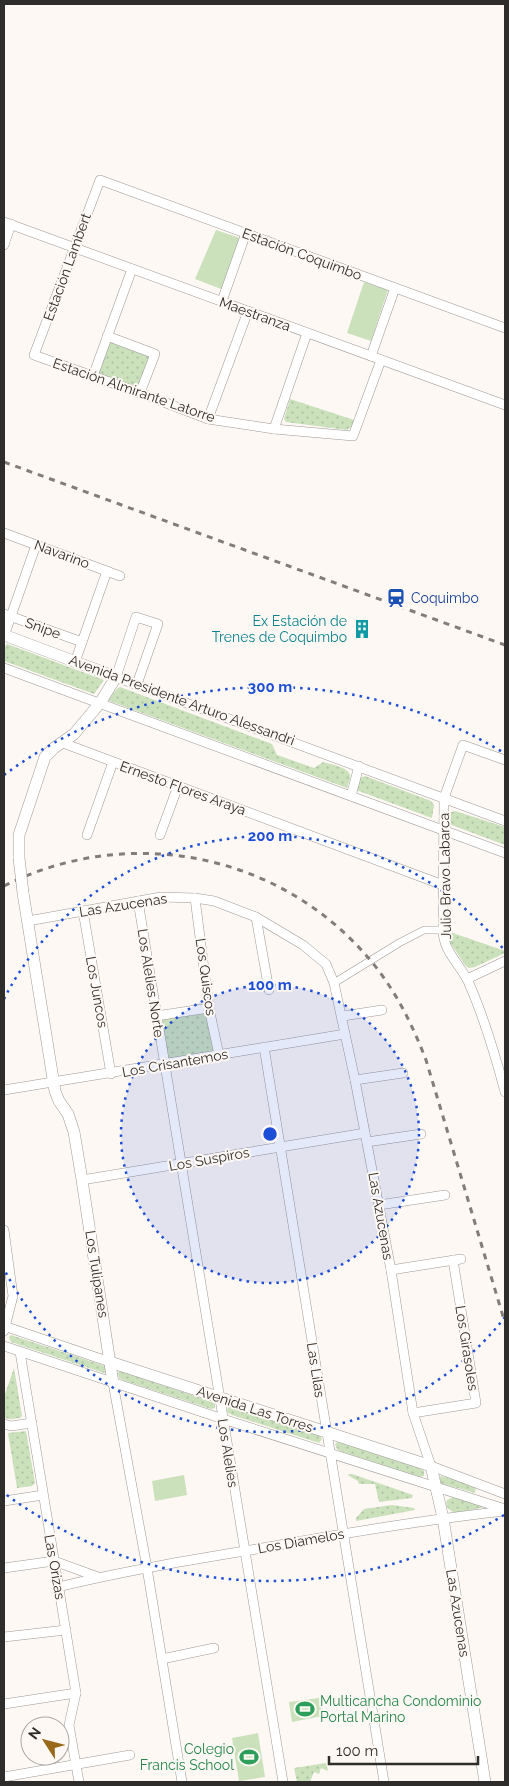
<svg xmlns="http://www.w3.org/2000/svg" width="509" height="1786" font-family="Raleway,sans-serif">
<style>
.grass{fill:url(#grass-dots)}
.green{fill:#cae1bc}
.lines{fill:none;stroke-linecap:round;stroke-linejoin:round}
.pedestrian-casing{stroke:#9e9995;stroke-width:8}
.minor-casing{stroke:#9e9995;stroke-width:10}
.tertiary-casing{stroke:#9e9995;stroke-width:12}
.pedestrian{stroke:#fff;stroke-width:7}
.minor{stroke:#fff;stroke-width:9}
.tertiary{stroke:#fff;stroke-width:11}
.rail{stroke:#817d7a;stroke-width:3;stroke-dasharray:6 6;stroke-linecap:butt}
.tertiary-bridge-casing{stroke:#9e9995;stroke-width:12;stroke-linecap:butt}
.tertiary-bridge{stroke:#fff;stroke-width:11}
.ring{fill:none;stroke:#1d4ed8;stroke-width:2.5;stroke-dasharray:2.5 5}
.labels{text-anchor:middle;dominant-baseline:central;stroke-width:4;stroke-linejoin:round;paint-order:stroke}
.street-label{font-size:14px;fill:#2f2d2b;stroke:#fdf8f3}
.transit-label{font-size:14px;fill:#164399;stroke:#fdf8f3;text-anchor:start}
.culture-label{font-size:14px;fill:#0d838f;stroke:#fdf8f3;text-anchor:end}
.leisure-label{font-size:14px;fill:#27864d;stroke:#fdf8f3;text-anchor:start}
.centre{fill:#1d4ed8;stroke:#fdf8f3;stroke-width:2.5}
.ring-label{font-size:15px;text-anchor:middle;font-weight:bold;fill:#1d4ed8;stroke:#fdf8f3;stroke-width:4;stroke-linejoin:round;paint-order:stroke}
</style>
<defs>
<pattern id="grass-dots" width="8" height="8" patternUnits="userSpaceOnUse" patternTransform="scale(1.25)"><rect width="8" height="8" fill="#cae1bc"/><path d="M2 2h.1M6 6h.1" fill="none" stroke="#aec1a2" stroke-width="1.8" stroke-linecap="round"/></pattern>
</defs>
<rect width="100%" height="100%" fill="#fdf8f3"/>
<!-- grass -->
<g class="grass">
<polygon points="109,342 149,356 138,387 98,373"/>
<polygon points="290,399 354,420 351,427 347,430 286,422 284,419"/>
<polygon points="7,644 104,680 94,694 4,661 4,647"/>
<path d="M120,687L272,744L277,755L314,768L323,762C330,764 348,767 350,775C351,779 348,784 347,788L107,700L117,689Z"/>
<polygon points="365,776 431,801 434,805 432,818 356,790 360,778"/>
<polygon points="455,811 505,827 505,845 449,824 449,813"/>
<polygon points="450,932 505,951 505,953 475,967 469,968 465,965 449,941"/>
<polygon points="208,1013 214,1052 166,1059 159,1020"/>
<polygon points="11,1335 105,1366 106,1367 107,1372 104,1373 11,1342 9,1337"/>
<polygon points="14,1368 22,1416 20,1418 11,1419 4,1418 4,1397"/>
<polygon points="119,1371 207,1400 215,1404 215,1408 211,1409 123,1380 119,1378 118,1374"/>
<polygon points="228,1407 232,1407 320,1436 322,1439 319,1443 232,1415 227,1412"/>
<polygon points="26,1431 35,1483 32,1486 17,1488 8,1433"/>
<polygon points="338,1442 419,1468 424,1471 424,1476 419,1477 340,1451 337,1449 335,1444"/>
<polygon points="348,1474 352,1474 413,1495 412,1498 379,1502 375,1484 359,1484 358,1481 349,1476"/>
<polygon points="441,1476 476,1486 475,1493 440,1483 438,1480"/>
<path d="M453,1497L484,1507L456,1513C450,1511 444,1507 447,1500Z"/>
<polygon points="392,1505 414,1508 415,1510 356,1521 356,1518 364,1509"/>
<polygon points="326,1763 328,1771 321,1768 319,1774 314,1772 310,1782 297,1782 294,1768"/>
</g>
<!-- green -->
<g class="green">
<polygon points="216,230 240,238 221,289 195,279"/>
<polygon points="364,282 388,290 371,341 347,333"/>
<polygon points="184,1475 187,1495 155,1501 152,1481"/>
<polygon points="319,1698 322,1716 292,1722 289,1702"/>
<polygon points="258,1733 265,1777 239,1781 232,1738"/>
</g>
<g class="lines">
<!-- pedestrian casing -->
<g class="pedestrian-casing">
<polyline id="pedestrian" points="334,983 399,943 424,930 443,930"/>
</g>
<!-- minor casing -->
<g class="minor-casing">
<g id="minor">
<polyline points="4,222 505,405"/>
<polyline points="4,245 11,224"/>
<polyline points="222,301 246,233"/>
<polyline points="107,336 155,354 140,393"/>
<polyline points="371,356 395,288"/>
<polyline points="381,360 353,436 274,429 208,419 140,393 34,355 100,180 505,328"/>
<polyline points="93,376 132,269"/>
<polyline points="208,419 248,311"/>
<polyline points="274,429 307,333"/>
<polyline points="4,533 120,576"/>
<polyline points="4,614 82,642"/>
<polyline points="4,636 36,545"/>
<polyline points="75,662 107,571"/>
<polyline points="4,668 505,853"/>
<polyline points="137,684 158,624 136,617 116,677 505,821"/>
<polyline points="63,743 443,885"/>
<path d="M505,760L463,745L444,798L443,930C443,951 459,963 468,981C484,1017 495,1054 505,1092"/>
<polyline points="351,796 359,766"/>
<polyline points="87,835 113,762"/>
<polyline points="160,835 178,786"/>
<polyline points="195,898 209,1008 219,1055"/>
<polyline points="138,901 283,1782"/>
<polyline points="83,911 111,1074"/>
<polyline points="256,917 269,990"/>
<polyline points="28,921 161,897 195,898 214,901 256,917 303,945 326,964 334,983 355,1080 391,1270 413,1413 431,1466 505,1494"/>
<polyline points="467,979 505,961"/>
<polyline points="156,1016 209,1008"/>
<polyline points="343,1016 382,1010"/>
<polyline points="264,1047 384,1782"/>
<polyline points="355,1080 403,1073"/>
<polyline points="4,1090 345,1034"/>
<polyline points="367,1142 421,1134"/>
<polyline points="82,1180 365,1133"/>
<polyline points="379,1205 445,1195"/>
<polyline points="4,1230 13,1296 4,1331"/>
<polyline points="391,1270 461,1259"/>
<polyline points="4,1326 110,1362"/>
<polyline points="4,1346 223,1419 505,1509"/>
<polyline points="20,1352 76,1693 69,1725 79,1782"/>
<polyline points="113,1383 147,1568 182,1782"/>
<polyline points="413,1413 476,1403 453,1260"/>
<polyline points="4,1424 11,1426 32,1423"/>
<polyline points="4,1501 43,1495"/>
<polyline points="4,1568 54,1561 98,1577"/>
<path d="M58,1587C124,1571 190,1560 257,1549C339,1534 422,1520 505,1511"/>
<polyline points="4,1637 66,1630"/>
<polyline points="162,1659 214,1648"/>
<polyline points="4,1704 76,1693"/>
<polyline points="4,1777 130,1755"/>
</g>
</g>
<!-- tertiary casing -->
<g class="tertiary-casing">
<g id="tertiary">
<polyline points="4,635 116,677 100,703 74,734 54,748 45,757 19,835 19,858"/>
<polyline points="23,893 55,1091 59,1101 68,1114 74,1132 82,1180 113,1383"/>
<polyline points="110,1362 431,1466 443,1518 485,1782"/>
</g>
</g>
<!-- pedestrian -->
<use href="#pedestrian" class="pedestrian"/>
<!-- minor -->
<use href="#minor" class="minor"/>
<!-- tertiary -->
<use href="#tertiary" class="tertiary"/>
<!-- rail -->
<g class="rail">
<polyline points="4,462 505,645"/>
<path d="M4,886C129,823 281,853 371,961C396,991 412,1024 426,1060L505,1323"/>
</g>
<!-- tertiary-bridge casing -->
<g class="tertiary-bridge-casing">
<polyline id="tertiary-bridge" points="19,858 23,893"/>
</g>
<!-- tertiary-bridge -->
<use href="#tertiary-bridge" class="tertiary-bridge"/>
</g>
<!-- distance rings -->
<circle cx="270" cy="1134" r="149" fill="#1d4ed8" fill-opacity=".12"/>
<g class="ring">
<circle cx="270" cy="1134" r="149"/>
<path d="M505 1317A298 298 0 0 1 4 1269M4 999A298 298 0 0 1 505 951"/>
<path d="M504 1515A447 447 0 0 1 4 1493M4 775A447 447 0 0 1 504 753"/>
</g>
<!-- icons -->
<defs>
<g id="station-bare" transform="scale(1.5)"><path d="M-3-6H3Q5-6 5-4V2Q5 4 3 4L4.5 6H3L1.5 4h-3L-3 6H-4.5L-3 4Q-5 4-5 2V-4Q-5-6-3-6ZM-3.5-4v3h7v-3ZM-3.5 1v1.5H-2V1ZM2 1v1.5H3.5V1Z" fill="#1a4fb4" stroke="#fdf8f3" stroke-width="2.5" paint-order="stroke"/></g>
<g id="building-bare" transform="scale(1.5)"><path d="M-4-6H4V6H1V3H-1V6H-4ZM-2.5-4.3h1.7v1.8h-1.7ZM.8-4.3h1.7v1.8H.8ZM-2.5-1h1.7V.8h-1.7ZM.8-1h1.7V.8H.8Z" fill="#0f9aa8" stroke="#fdf8f3" stroke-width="2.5" paint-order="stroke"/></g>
<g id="stadium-bare" transform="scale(1.5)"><path d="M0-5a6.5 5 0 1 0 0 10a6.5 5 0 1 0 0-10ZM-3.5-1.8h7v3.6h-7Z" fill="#2e9e5b" stroke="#fdf8f3" stroke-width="2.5" paint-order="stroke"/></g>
</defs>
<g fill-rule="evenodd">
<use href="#station-bare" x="396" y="598"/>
<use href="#building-bare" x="362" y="629"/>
<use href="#stadium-bare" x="305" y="1709"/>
<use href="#stadium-bare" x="249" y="1757"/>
</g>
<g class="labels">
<!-- street labels -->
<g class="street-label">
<text transform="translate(302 254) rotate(20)">Estación Coquimbo</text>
<text transform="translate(67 267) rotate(-70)">Estación Lambert</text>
<text transform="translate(255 314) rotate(20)">Maestranza</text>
<text transform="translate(134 390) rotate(19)">Estación Almirante Latorre</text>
<text transform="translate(62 554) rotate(20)">Navarino</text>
<text transform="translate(43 628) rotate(20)">Snipe</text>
<text transform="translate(182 700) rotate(20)">Avenida Presidente Arturo Alessandri</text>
<text transform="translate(183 788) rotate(20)">Ernesto Flores Araya</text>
<text transform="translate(445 876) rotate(-91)">Julio Bravo Labarca</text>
<text transform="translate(123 905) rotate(-9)">Las Azucenas</text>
<text transform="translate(206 977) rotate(82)">Los Quiscos</text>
<text transform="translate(151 983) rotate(81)">Los Alelies Norte</text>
<text transform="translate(97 992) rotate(80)">Los Juncos</text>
<text transform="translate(175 1063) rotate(-10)">Los Crisantemos</text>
<text transform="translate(209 1159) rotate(-10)">Los Suspiros</text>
<text transform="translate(381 1216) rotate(80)">Las Azucenas</text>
<text transform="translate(97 1274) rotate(81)">Los Tulipanes</text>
<text transform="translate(467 1348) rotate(81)">Los Girasoles</text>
<text transform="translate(316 1370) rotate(81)">Las Lilas</text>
<text transform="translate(255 1409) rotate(18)">Avenida Las Torres</text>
<text transform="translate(228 1453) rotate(81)">Los Alelies</text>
<text transform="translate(301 1541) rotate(-10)">Los Diamelos</text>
<text transform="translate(55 1567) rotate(80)">Las Orizas</text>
<text transform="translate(458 1613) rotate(81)">Las Azucenas</text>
</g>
<!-- transit labels -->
<g class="transit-label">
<text x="411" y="598">Coquimbo</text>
</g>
<!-- culture labels -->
<g class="culture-label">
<text x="347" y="621">Ex Estación de<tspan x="347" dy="16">Trenes de Coquimbo</tspan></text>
</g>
<!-- leisure labels -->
<g class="leisure-label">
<text x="320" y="1701">Multicancha Condominio<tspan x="320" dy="16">Portal Marino</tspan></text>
<text x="234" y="1749" text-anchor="end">Colegio<tspan x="234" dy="16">Francis School</tspan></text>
</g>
</g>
<circle cx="270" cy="1134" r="8" class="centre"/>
<g class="ring-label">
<text x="270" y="692">300 m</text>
<text x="270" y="841">200 m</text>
<text x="270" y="990">100 m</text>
</g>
<!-- border -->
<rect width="509" height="1786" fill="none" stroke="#2f2d2b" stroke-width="10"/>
<!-- north arrow -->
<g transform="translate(45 1741) rotate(306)"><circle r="24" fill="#fdf8f3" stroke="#aba7a3"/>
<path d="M0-4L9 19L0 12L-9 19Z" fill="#98691a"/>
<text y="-8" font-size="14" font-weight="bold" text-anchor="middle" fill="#2f2d2b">N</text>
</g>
<!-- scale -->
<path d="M329 1756v8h149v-8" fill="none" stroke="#2f2d2b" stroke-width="2.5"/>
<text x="336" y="1756" font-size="15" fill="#2f2d2b" stroke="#fdf8f3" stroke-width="4" paint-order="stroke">100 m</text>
</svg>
